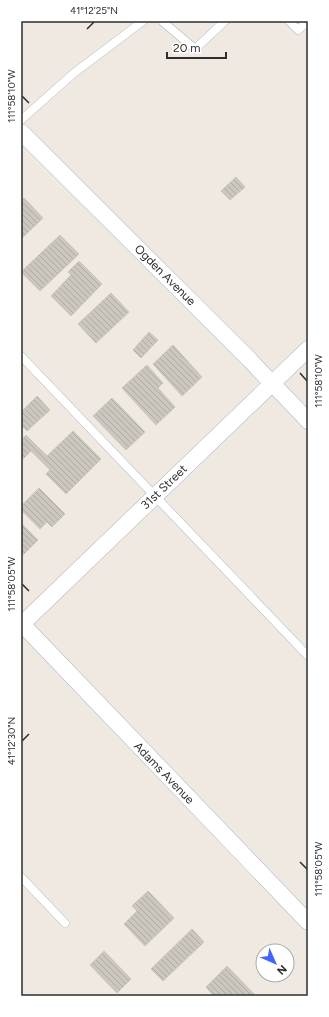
<svg xmlns="http://www.w3.org/2000/svg" width="329" height="1017" font-family="Figtree,sans-serif">
<style>
.building{fill:url(#building-back-hatch);stroke:#cbc5ba}
.lines{fill:none;stroke-linecap:round;stroke-linejoin:round}
.lane-casing{stroke:#b4b7c1;stroke-width:9}
.street-casing{stroke:#b4b7c1;stroke-width:17}
.lane{stroke:#fff;stroke-width:8}
.street{stroke:#fff;stroke-width:16}
.ticks{fill:none;stroke:#2e2e2e;stroke-width:1.5}
.labels{text-anchor:middle;dominant-baseline:central;stroke-width:3;stroke-linejoin:round;paint-order:stroke}
.street-label{font-size:12px;fill:#2e2e2e;stroke:#fff}
.neatline{fill:none;stroke:#2e2e2e;stroke-width:1.5}
.ticks-label{font-size:10px;text-anchor:middle;fill:#2e2e2e}
</style>
<defs>
<pattern id="building-back-hatch" width="6" height="6" patternUnits="userSpaceOnUse"><rect width="6" height="6" fill="#cbc7bf"/><path d="M-1 5l2 2M0 0l6 6M5-1l2 2" fill="none" stroke="#afaba4"/></pattern>
</defs>
<rect width="100%" height="100%" fill="#efe9e1"/>
<!-- building -->
<g class="building">
<polygon points="236,177 245,187 230,200 221,191"/>
<polygon points="24,198 43,218 21,239 21,201"/>
<polygon points="60,235 79,254 40,291 21,272"/>
<polygon points="79,261 102,284 71,316 51,296 71,275 68,272"/>
<polygon points="111,293 129,312 96,343 78,324"/>
<polygon points="149,332 158,340 141,358 133,350"/>
<polygon points="173,345 202,377 182,396 153,364"/>
<polygon points="147,365 163,383 158,388 175,407 156,425 122,388"/>
<polygon points="37,396 50,410 27,431 21,425 21,412"/>
<polygon points="112,398 145,432 126,450 93,416"/>
<polygon points="73,431 101,459 66,494 46,474 50,470 31,451 21,461 21,440 26,435 47,456"/>
<polygon points="39,488 65,514 52,527 47,522 40,529 21,510 21,506"/>
<polygon points="21,523 38,540 21,557"/>
<polygon points="148,891 174,918 145,946 124,924 137,911 132,906"/>
<polygon points="192,929 204,942 163,981 151,969"/>
<polygon points="104,951 131,979 117,993 90,965"/>
<polygon points="227,966 255,995 253,996 214,996 206,987"/>
</g>
<g class="lines">
<!-- lane casing -->
<g class="lane-casing">
<g id="lane">
<polyline points="162,21 195,49 225,21"/>
<polyline points="289,21 298,30 308,21"/>
<polyline points="21,120 74,73 143,21"/>
<polyline points="21,356 308,656"/>
<polyline points="21,877 65,923"/>
</g>
</g>
<!-- street casing -->
<g class="street-casing">
<g id="street">
<path d="M21,132L250,360C269,381 289,400 308,421"/>
<polyline points="21,623 308,922"/>
<polyline points="21,625 308,349"/>
</g>
</g>
<!-- lane -->
<use href="#lane" class="lane"/>
<!-- street -->
<use href="#street" class="street"/>
</g>
<!-- ticks -->
<path class="ticks" d="M87,29L94,22M22,96L29,103M300,373L307,381M22,584L29,591M22,741L29,734M300,862L307,869"/>
<g class="labels">
<!-- street labels -->
<g class="street-label">
<text transform="translate(165 275) rotate(45)">Ogden Avenue</text>
<text transform="translate(164 487) rotate(-44)">31st Street</text>
<text transform="translate(164 773) rotate(46)">Adams Avenue</text>
</g>
</g>
<!-- border -->
<rect width="329" height="1017" fill="none" stroke="#ffffff" stroke-width="44"/>
<!-- north arrow -->
<g transform="translate(275 963) rotate(135)"><circle r="19" fill="#ffffff" stroke="#ababab"/>
<path d="M0-3L7 15L0 10L-7 15Z" fill="#4264fb"/>
<text y="-6" font-size="11" font-weight="bold" text-anchor="middle" fill="#2e2e2e">N</text>
</g>
<!-- scale -->
<path d="M167 52v6h59v-6" fill="none" stroke="#2e2e2e" stroke-width="2"/>
<text x="173" y="52" font-size="12" fill="#2e2e2e" stroke="#ffffff" stroke-width="3" paint-order="stroke">20 m</text>
<rect x="22" y="22" width="285" height="973" class="neatline"/>
<g class="ticks-label">
<text x="94" y="14">41°12'25"N</text>
<text transform="translate(11 96) rotate(-90)" y="4">111°58'10"W</text>
<text transform="translate(318 381) rotate(-90)" y="4">111°58'10"W</text>
<text transform="translate(11 584) rotate(-90)" y="4">111°58'05"W</text>
<text transform="translate(11 741) rotate(-90)" y="4">41°12'30"N</text>
<text transform="translate(318 869) rotate(-90)" y="4">111°58'05"W</text>
</g>
</svg>
